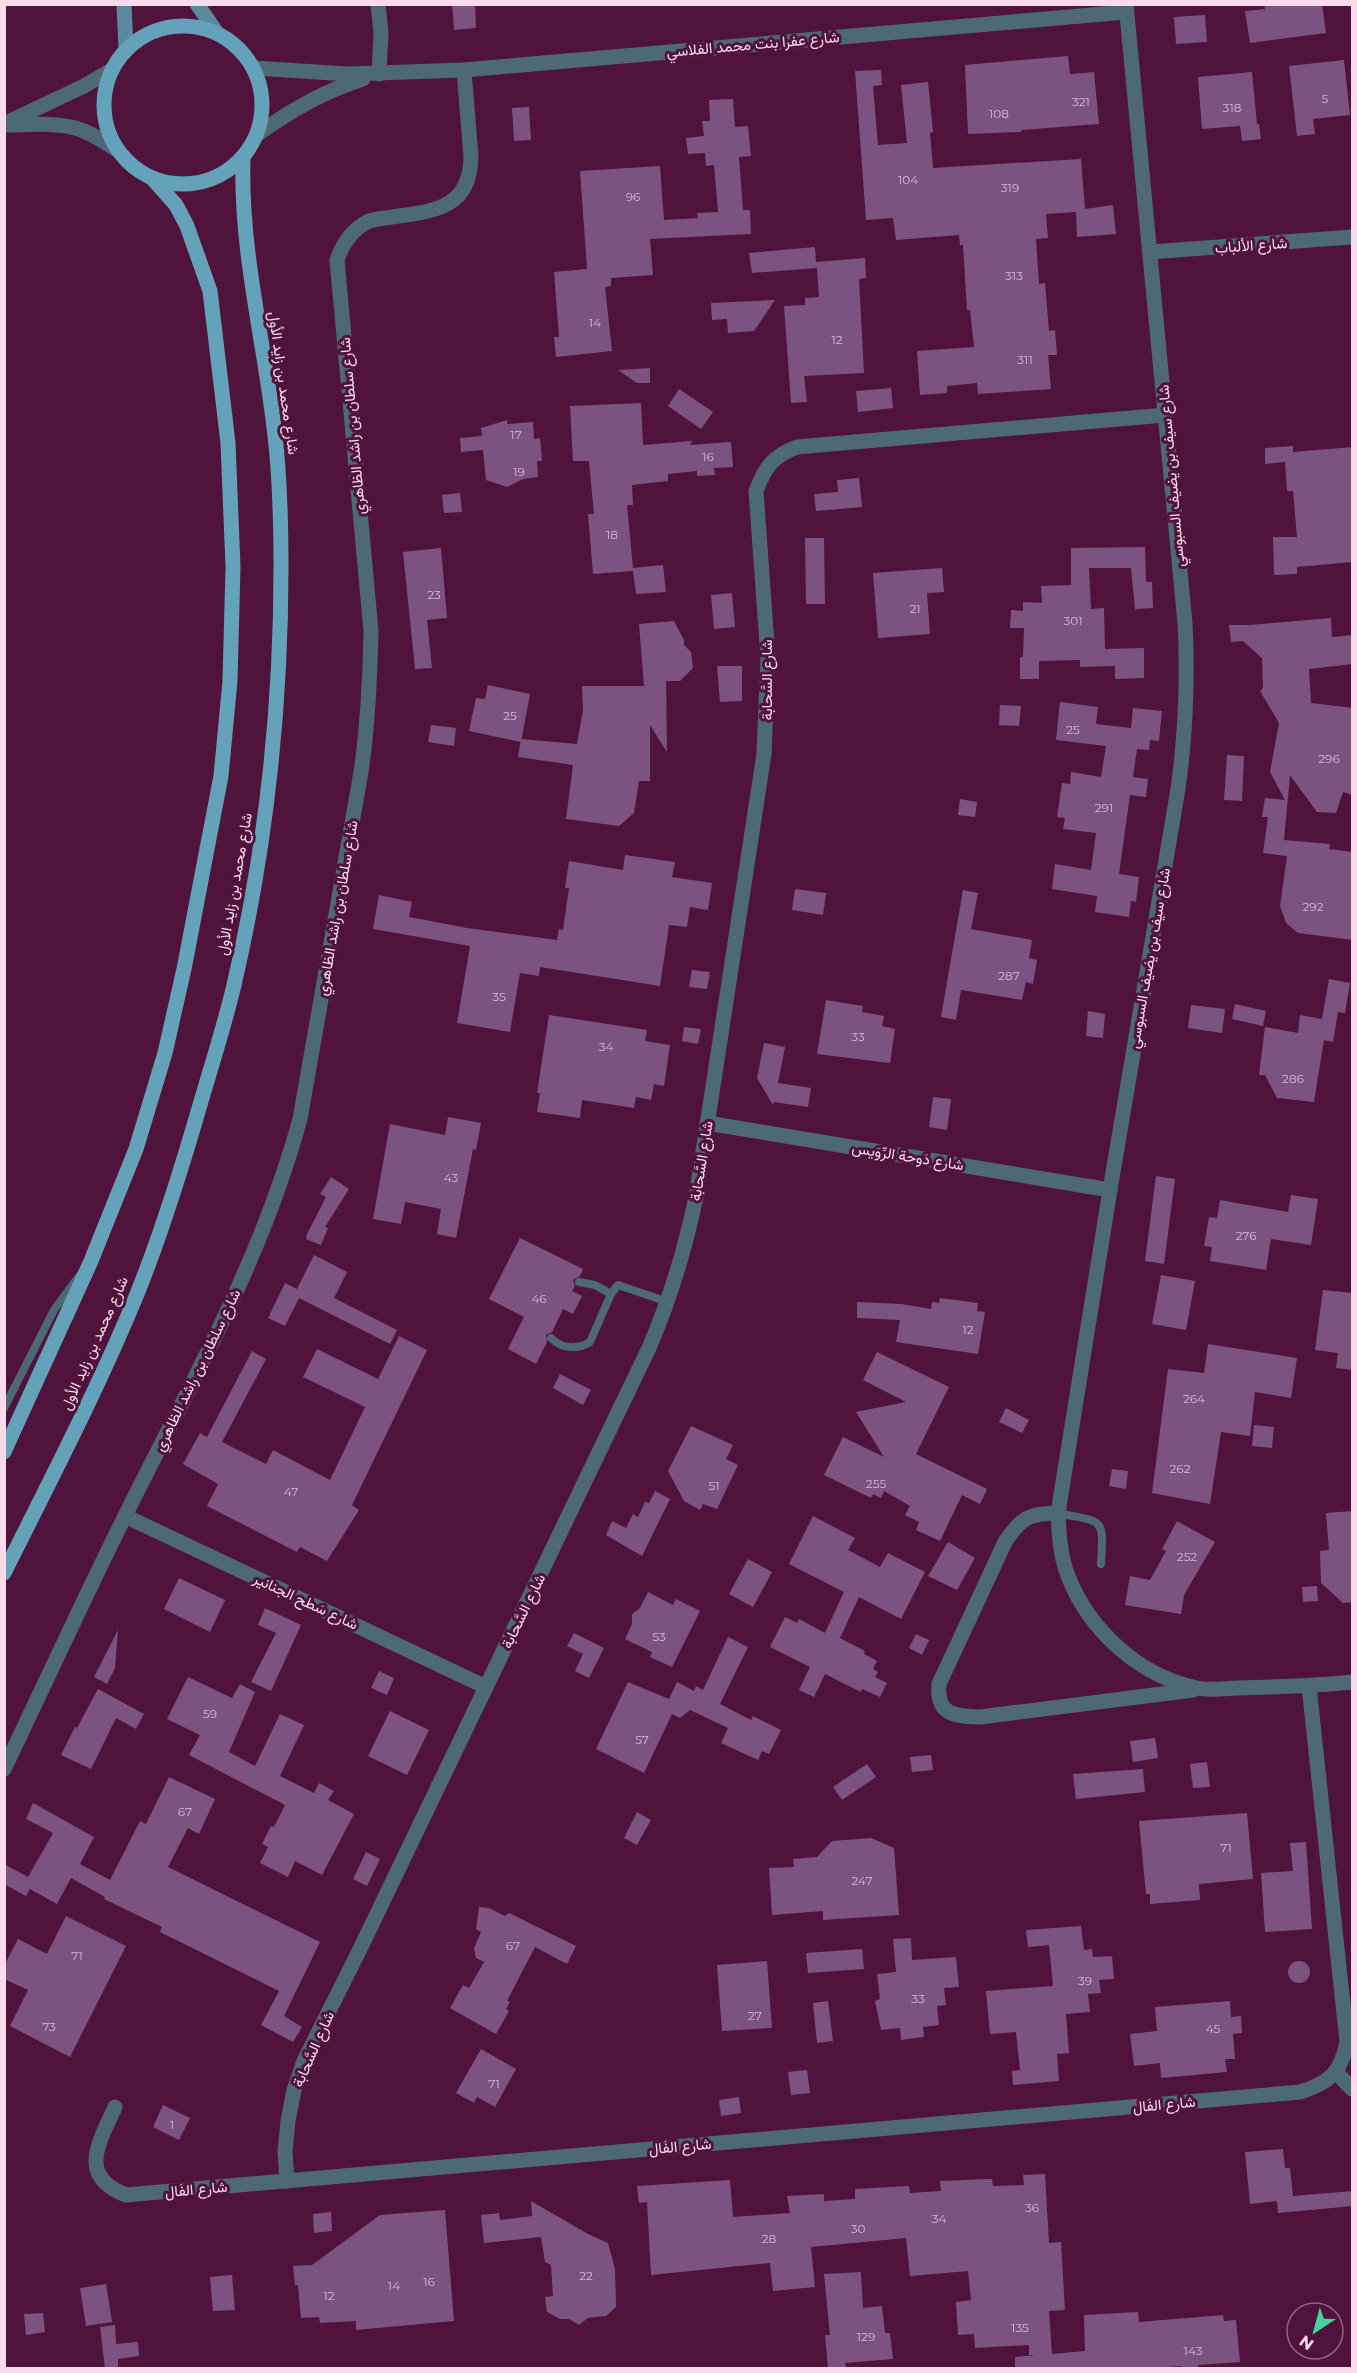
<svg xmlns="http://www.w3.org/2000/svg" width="1357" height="2373" font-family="Montserrat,Vazirmatn,sans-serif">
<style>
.building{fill:#7c5380}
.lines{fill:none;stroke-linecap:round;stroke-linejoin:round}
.service{stroke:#4c6975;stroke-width:8}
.minor{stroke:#4c6975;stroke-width:15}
.tertiary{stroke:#4c6975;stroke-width:15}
.secondary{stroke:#5a8a9c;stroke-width:15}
.primary{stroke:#64a2b9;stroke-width:15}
.labels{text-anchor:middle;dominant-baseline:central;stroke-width:6;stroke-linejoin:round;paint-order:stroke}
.number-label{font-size:12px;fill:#dab9d1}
.street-label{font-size:15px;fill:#fadbec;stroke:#50133c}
</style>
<rect width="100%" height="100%" fill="#50133c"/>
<!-- building -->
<g class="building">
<polygon points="452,4 475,4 476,28 454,30"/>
<polygon points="1264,4 1322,4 1326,33 1250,43 1245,11 1265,9"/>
<polygon points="1205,15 1207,42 1176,44 1174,17"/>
<polygon points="1068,56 1070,74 1094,72 1099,124 1021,130 1021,132 968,134 965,65"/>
<polygon points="1344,60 1350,115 1313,119 1315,134 1297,136 1289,66"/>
<polygon points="881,70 882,85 873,86 878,145 907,143 901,85 928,82 933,132 930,133 933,168 1081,159 1085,209 1113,205 1116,234 1077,237 1076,212 1046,214 1048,238 1036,239 1039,284 1045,283 1049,331 1055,330 1057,355 1048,355 1051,389 978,394 977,383 947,386 947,393 920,395 917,351 974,347 970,310 967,310 963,245 960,245 959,235 896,240 893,218 866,220 855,71"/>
<polygon points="1252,72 1257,124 1259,124 1261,139 1242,141 1240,126 1202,129 1198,77"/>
<polygon points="733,99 735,127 748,126 751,156 739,157 743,210 750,210 751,234 650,239 653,275 611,278 611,286 605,287 612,351 556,357 554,337 559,337 554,272 587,269 580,171 660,166 664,220 698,218 697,213 718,212 714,165 706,166 705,153 688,154 686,138 704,136 702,121 710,121 709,100"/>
<polygon points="529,107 531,140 514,141 512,108"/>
<polygon points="815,247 816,262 865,258 866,278 859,279 864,373 804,376 807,402 791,403 784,306 805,305 805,298 819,297 817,268 752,273 749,253"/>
<polygon points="775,300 754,331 728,333 727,319 712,320 711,303"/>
<polygon points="650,368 650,383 637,383 618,370"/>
<polygon points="891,388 893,408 858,412 856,391"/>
<polygon points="679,389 713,412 701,429 668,406"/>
<polygon points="641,403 643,445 692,441 690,445 731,442 733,467 714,468 715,475 697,476 697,471 668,474 668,481 632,485 633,505 627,505 633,568 663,565 666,592 636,594 633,571 593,574 588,514 594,514 589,461 573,461 570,406"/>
<polygon points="507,420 507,424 533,422 534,439 540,438 542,461 537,461 538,477 523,479 507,487 486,480 483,450 461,452 460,438 482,436 481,428"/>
<polygon points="1293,446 1293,452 1353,447 1352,562 1297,567 1297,574 1274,575 1273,537 1297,537 1293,491 1287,491 1285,462 1265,464 1265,448"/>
<polygon points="859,478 862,507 816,511 814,494 838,492 837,480"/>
<polygon points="460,493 462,512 444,513 442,495"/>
<polygon points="805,538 824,538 825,604 806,604"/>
<polygon points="1145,547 1146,582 1152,582 1153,608 1135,609 1131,568 1089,568 1091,609 1104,608 1105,649 1144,648 1144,678 1115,679 1115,666 1080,667 1080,660 1039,661 1039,679 1020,679 1020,657 1023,657 1024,628 1010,628 1011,610 1023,611 1023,602 1042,603 1041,586 1071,585 1071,548"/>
<polygon points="441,548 447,618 427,620 432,668 415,669 403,552"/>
<polygon points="942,568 944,592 927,593 930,634 878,638 873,573"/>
<polygon points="732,593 735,627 714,629 711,595"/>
<polygon points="1331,618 1332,637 1353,635 1353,664 1309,669 1311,703 1353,708 1353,795 1343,792 1336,813 1317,812 1290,775 1284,840 1330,844 1329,849 1353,852 1353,940 1298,933 1286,923 1280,906 1287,856 1263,853 1268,817 1262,817 1265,798 1285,800 1270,772 1279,723 1260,691 1263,688 1262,658 1243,641 1231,642 1229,625 1250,625"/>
<polygon points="674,621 684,640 684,645 691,652 693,668 680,681 666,681 667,752 650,725 650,781 639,781 634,813 619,826 566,819 573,765 518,757 521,739 577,744 583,710 582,686 644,686 639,624"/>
<polygon points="717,666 742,666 742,701 720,702"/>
<polygon points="488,685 530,694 521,742 469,731 476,698 485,699"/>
<polygon points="1060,702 1098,707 1096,724 1131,728 1133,708 1162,711 1159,741 1150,740 1149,750 1137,749 1133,777 1148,779 1146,797 1130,795 1119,874 1139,877 1136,902 1131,901 1129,917 1095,912 1097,896 1052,889 1055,864 1091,870 1096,833 1063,829 1065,818 1057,817 1062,783 1070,784 1071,772 1101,777 1106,746 1056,740"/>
<polygon points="1000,705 1021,706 1019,726 999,725"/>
<polygon points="431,725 456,728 454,746 428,742"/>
<polygon points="1227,755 1244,756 1242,801 1224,800"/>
<polygon points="960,799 977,802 975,817 958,815"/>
<polygon points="625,855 675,862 672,877 712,883 708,910 690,907 687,927 669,925 660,986 540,967 539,976 520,973 510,1032 457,1023 470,946 373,929 379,895 412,902 409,917 467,928 557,940 559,929 563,930 569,888 565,888 569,861 623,870"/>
<polygon points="795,889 826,893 823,915 792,910"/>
<polygon points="963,890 978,893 971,929 1032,940 1029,958 1037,960 1033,984 1026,982 1022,1000 961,990 956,1020 941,1017"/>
<polygon points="692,970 710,972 707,989 689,987"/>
<polygon points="1329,979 1350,983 1345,1013 1338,1012 1333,1042 1324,1040 1314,1102 1277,1098 1265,1075 1259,1075 1265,1027 1298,1033 1300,1015 1322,1019"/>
<polygon points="826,1000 863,1006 862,1012 884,1016 882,1026 895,1029 890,1063 817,1054"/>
<polygon points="1235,1004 1266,1011 1263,1026 1232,1019"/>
<polygon points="1191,1005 1225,1009 1222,1033 1188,1028"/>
<polygon points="1088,1011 1105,1014 1103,1038 1086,1036"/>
<polygon points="549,1015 647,1030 645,1041 670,1045 664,1086 654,1084 651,1100 636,1097 634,1108 582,1100 580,1118 537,1112 540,1093 537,1093"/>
<polygon points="684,1027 701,1029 698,1044 682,1041"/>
<polygon points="764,1043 785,1047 778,1083 811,1088 808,1107 774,1102 773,1105 757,1078"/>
<polygon points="933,1097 951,1099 947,1130 929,1127"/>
<polygon points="448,1117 481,1123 476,1150 473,1149 456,1238 437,1234 441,1209 405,1202 401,1224 373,1219 390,1124 445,1135"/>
<polygon points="1156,1176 1175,1179 1164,1264 1145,1261"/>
<polygon points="331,1177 349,1189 325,1227 328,1228 321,1245 306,1239 307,1234 326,1197 320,1194"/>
<polygon points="1291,1195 1318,1199 1311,1245 1271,1239 1266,1270 1210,1261 1212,1247 1204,1246 1209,1217 1217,1218 1220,1200 1288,1212"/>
<polygon points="520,1238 583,1269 580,1276 573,1280 575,1286 572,1291 582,1296 573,1314 563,1309 552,1332 546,1335 547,1342 536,1364 508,1349 524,1317 489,1299"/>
<polygon points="314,1255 347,1272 334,1298 397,1330 390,1344 299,1298 285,1326 268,1318 285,1283 297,1289"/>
<polygon points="1161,1275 1195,1281 1186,1330 1152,1324"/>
<polygon points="1323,1290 1353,1293 1353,1370 1336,1368 1338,1353 1315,1350"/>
<polygon points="940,1298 978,1303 977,1311 985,1312 978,1354 896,1342 900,1320 857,1318 857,1302 901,1304 931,1309 932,1302 939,1303"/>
<polygon points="399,1336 427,1350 352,1505 359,1510 327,1561 300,1547 297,1552 207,1506 218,1484 183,1464 200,1433 207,1437 252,1351 266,1359 222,1442 266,1464 273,1450 330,1480 365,1407 303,1377 317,1349 378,1379"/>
<polygon points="1208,1344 1297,1358 1291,1398 1255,1392 1250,1436 1221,1432 1210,1504 1152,1493 1168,1369 1204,1373"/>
<polygon points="877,1352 949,1387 916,1454 987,1489 980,1504 962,1495 940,1541 916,1530 919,1522 905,1515 910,1506 884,1491 881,1498 873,1494 871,1498 824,1475 843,1437 884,1457 856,1412 906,1402 863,1380"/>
<polygon points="560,1374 591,1390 583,1405 553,1388"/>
<polygon points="1006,1408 1029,1420 1022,1433 999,1422"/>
<polygon points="1254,1425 1274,1427 1272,1448 1252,1446"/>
<polygon points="691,1426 733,1445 726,1459 738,1465 717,1509 703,1504 700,1510 684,1501 668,1471"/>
<polygon points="1112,1469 1128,1471 1126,1489 1109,1486"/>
<polygon points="655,1491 670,1499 642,1556 606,1535 612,1521 626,1528 633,1514 638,1517 645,1502 649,1503"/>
<polygon points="1353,1511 1353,1602 1343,1603 1321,1583 1320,1551 1329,1550 1326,1513"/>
<polygon points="813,1516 855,1538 848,1550 880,1567 888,1553 925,1572 901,1619 859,1597 840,1638 865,1651 864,1654 877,1661 873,1669 878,1672 875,1677 887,1683 880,1697 862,1689 861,1692 825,1674 814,1697 799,1690 810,1667 770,1647 785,1617 797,1623 799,1619 825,1633 844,1592 789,1564"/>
<polygon points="1177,1521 1215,1542 1184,1595 1181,1614 1125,1605 1130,1576 1150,1580 1166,1551 1162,1549"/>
<polygon points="948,1542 975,1558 957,1590 928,1576"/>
<polygon points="748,1559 772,1572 753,1607 729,1594"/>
<polygon points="179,1578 225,1600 210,1632 164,1609"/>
<polygon points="1317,1586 1318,1601 1303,1602 1302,1587"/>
<polygon points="648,1592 673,1605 676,1599 700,1611 672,1667 650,1657 652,1652 625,1639 632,1624 632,1614 640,1608"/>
<polygon points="265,1608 301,1625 271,1691 251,1682 276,1633 258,1625"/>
<polygon points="118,1630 115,1668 107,1684 94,1677"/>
<polygon points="574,1633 604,1648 589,1678 575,1671 583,1654 567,1646"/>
<polygon points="916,1634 929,1640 922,1655 909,1648"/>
<polygon points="728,1637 748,1647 720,1704 751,1720 753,1716 781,1730 769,1754 762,1751 758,1760 721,1743 728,1728 690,1710 680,1718 672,1714 644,1773 596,1749 628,1682 669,1699 677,1682 694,1691 696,1686 703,1690"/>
<polygon points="379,1671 394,1678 387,1695 371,1688"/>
<polygon points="188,1677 232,1698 240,1684 255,1692 229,1752 255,1766 280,1714 304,1725 280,1776 314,1793 319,1783 334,1791 328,1800 354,1814 322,1875 295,1861 288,1877 260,1863 268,1847 262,1844 271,1826 274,1827 285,1805 189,1755 200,1735 167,1719"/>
<polygon points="98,1689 144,1714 136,1729 116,1718 91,1769 61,1755 75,1727 77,1728"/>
<polygon points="390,1711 429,1730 407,1775 368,1756"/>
<polygon points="1155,1738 1158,1758 1133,1762 1130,1741"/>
<polygon points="931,1755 933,1770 912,1772 910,1757"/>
<polygon points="1207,1762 1210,1787 1193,1788 1190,1764"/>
<polygon points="867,1764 876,1777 842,1800 833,1787"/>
<polygon points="1143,1769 1145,1792 1076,1799 1073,1774"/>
<polygon points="169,1777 215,1799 199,1834 188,1828 168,1867 320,1942 284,2016 302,2027 293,2042 261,2025 279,1991 160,1932 162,1927 104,1899 105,1897 71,1878 57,1904 30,1889 26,1896 4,1884 4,1864 28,1877 53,1833 26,1819 33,1803 94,1837 80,1864 110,1880 140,1821 146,1824"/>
<polygon points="637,1812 651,1820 637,1845 624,1838"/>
<polygon points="1247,1813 1253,1879 1199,1884 1200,1900 1150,1904 1150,1894 1146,1894 1139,1821"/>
<polygon points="871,1838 894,1848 899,1915 823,1920 823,1911 772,1915 769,1868 794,1867 793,1859 817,1857 832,1841"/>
<polygon points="1306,1842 1312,1929 1265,1932 1261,1873 1293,1871 1290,1843"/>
<polygon points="366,1852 380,1859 367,1886 353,1879"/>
<polygon points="479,1907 489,1908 505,1916 509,1913 576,1946 567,1964 535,1947 507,2001 510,2002 506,2009 509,2011 496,2034 450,2008 463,1985 469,1988 484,1962 476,1958 474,1948 481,1932 476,1929"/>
<polygon points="66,1916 126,1946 70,2057 10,2026 28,1990 4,1979 4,1966 18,1939 47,1954"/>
<polygon points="1081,1926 1084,1950 1092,1949 1093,1957 1112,1956 1114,1979 1099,1980 1101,1993 1088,1994 1090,2012 1066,2014 1069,2053 1057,2054 1059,2081 1013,2085 1012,2071 1020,2070 1016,2032 990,2034 986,1991 1053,1986 1049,1945 1028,1947 1026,1930"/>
<polygon points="911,1938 912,1960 956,1957 959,1987 944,1988 946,2005 937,2006 939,2025 923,2027 924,2037 901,2040 900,2028 881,2030 875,2001 880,1999 877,1974 896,1972 893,1939"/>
<polygon points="862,1949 864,1969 808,1973 806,1953"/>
<circle cx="1299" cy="1972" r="11"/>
<polygon points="767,1961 772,2028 722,2031 717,1965"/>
<polygon points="828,2001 833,2041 817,2043 813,2003"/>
<polygon points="1230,2001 1231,2017 1241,2016 1242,2033 1233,2034 1235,2059 1225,2059 1227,2072 1161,2078 1160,2063 1134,2066 1130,2034 1157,2031 1155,2007"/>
<polygon points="481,2049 516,2069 495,2107 477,2097 474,2103 456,2093"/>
<polygon points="807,2070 810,2093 791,2095 788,2072"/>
<polygon points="739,2097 741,2113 721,2116 719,2100"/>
<polygon points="163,2105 190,2118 179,2140 153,2127"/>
<polygon points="1283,2149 1285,2168 1290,2168 1293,2196 1353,2191 1353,2206 1278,2213 1277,2201 1250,2204 1245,2152"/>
<polygon points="1045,2174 1049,2243 1061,2242 1065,2310 1049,2311 1052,2354 1085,2351 1084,2315 1138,2312 1139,2322 1223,2315 1224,2321 1236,2320 1240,2362 1198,2365 1198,2368 1182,2368 1181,2366 1154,2368 1015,2368 1015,2357 1036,2355 1029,2355 1029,2345 975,2348 974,2334 958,2335 956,2302 971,2300 968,2271 910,2276 906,2238 811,2247 815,2287 773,2291 770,2263 651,2275 647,2202 639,2203 637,2186 730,2180 733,2217 790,2213 787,2196 824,2194 824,2201 855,2199 855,2189 909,2186 910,2193 941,2191 940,2181 989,2179 992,2179 993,2186 1024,2185 1023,2175"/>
<polygon points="531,2201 588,2234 608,2243 615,2269 616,2307 606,2316 588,2318 579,2325 569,2319 560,2319 547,2312 545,2297 553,2296 551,2265 545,2262 541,2237 484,2243 481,2215 499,2213 500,2220 532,2216"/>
<polygon points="445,2210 454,2321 356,2330 356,2321 320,2323 319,2317 301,2318 298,2285 295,2285 293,2266 312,2265 380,2215"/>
<polygon points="331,2212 332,2231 314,2233 313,2214"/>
<polygon points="861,2272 863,2308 882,2306 885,2333 890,2333 893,2359 845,2363 846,2368 828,2368 825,2335 830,2335 824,2274"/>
<polygon points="232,2275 235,2310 213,2311 210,2277"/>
<polygon points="106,2284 112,2322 86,2326 80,2288"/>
<polygon points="43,2313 45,2332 26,2335 24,2314"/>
<polygon points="115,2325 116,2344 138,2342 139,2356 118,2359 118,2368 105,2368 100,2327"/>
</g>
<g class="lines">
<!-- service -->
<g class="service">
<polyline points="579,1282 595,1285 611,1294"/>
<path d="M551,1338C562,1349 577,1350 590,1342L611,1294L618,1285L668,1302"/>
<polyline points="4,1408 54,1310 79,1276"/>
<path d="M1058,1513C1103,1523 1104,1515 1101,1564"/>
</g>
<!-- minor -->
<g class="minor">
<polyline points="378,4 381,33 379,74"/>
<path d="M1126,4L1185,623C1188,680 1186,731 1178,789L1110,1190L1058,1513C1059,1534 1060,1556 1068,1576C1089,1630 1139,1676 1197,1688C1210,1691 1225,1688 1238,1688C1277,1687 1314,1686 1352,1682"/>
<polyline points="254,68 348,74 464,70 1126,12"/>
<path d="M258,134C291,110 324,91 363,79"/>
<polyline points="1150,252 1352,237"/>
<polyline points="707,1123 1110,1190"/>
<path d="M1058,1513C1029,1513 1021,1518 1005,1542L939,1684C936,1715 954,1716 980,1717L1193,1690"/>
<polyline points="125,1516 486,1687"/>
<path d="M4,1769C45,1684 84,1598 126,1514C190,1385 262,1259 300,1119L361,772C368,725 370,679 371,631L337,260C343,243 352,229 369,221C376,219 385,218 392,217C434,211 470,209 471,157L464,70"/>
<polyline points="1336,2072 1352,2089"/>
<path d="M115,2107C99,2143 77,2176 126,2195L1300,2092C1329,2083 1341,2073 1347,2042L1309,1686"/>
<path d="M287,2181L285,2151L288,2121L294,2090L304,2061L361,1947L649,1348C670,1299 685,1250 696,1197L764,754L768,658L756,491C765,467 773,456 797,447L1165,415"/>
</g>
<!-- tertiary -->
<g class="tertiary">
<polyline points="6,123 84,86 110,71"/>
<path d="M4,125C27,125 53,122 75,128C91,132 104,142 117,150"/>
</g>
<!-- secondary -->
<g class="secondary">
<polyline points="124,4 126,49"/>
<polyline points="197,4 217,33"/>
</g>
<!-- primary -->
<g class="primary">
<circle cx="183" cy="105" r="79"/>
<polyline points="4,1452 91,1261 136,1149 165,1053 184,969 221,776 230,681 233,567 228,443 210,291 187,226 176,205 152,178"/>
<path d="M4,1573C50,1481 98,1389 137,1294C163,1230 183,1164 202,1098C213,1061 225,1023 234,985C266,848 281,708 281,568C281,525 280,479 275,436C265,343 240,252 243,158"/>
</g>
</g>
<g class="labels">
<!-- number labels -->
<g class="number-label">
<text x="1325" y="98">5</text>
<text x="1081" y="101">321</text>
<text x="1232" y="107">318</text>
<text x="999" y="113">108</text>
<text x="908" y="179">104</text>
<text x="1010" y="187">319</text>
<text x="633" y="196">96</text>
<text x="1014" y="275">313</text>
<text x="595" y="322">14</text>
<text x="837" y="339">12</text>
<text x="1025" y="359">311</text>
<text x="516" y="434">17</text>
<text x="708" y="456">16</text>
<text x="519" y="471">19</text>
<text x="612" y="534">18</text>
<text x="434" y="594">23</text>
<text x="915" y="608">21</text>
<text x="1073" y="620">301</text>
<text x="510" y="715">25</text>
<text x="1073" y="729">25</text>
<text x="1329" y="758">296</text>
<text x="1104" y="807">291</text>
<text x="1313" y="906">292</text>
<text x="1009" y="975">287</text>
<text x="499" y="996">35</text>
<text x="858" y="1036">33</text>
<text x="606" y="1046">34</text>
<text x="1293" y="1078">286</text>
<text x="451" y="1177">43</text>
<text x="1246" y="1235">276</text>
<text x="539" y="1298">46</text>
<text x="968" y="1329">12</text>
<text x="1194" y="1398">264</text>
<text x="1180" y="1468">262</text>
<text x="876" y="1483">255</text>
<text x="714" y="1485">51</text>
<text x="291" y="1491">47</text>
<text x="1187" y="1556">252</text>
<text x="659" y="1636">53</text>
<text x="210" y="1713">59</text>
<text x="642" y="1739">57</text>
<text x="185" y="1811">67</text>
<text x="1226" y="1847">71</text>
<text x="862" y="1880">247</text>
<text x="513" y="1945">67</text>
<text x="77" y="1955">71</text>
<text x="1085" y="1980">39</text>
<text x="918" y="1998">33</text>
<text x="755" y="2015">27</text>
<text x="49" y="2026">73</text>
<text x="1213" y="2028">45</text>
<text x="494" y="2083">71</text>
<text x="172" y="2124">1</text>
<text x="1032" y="2207">36</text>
<text x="939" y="2218">34</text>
<text x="858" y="2228">30</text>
<text x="769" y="2238">28</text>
<text x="586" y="2275">22</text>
<text x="429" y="2281">16</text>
<text x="394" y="2285">14</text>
<text x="329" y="2295">12</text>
<text x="1020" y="2327">135</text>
<text x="866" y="2336">129</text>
<text x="1193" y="2350">143</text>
</g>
<!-- street labels -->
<g class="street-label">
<text transform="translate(753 44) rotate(-5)">شارع عفرا بنت محمد الفلاسي</text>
<text transform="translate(1251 245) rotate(-4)">شارع الألباب</text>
<text transform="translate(284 383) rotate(82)">شارع محمد بن زايد الأول</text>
<text transform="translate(352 426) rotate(-95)">شارع سلطان بن راشد الظاهري</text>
<text transform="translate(1171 476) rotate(-95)">شارع سيف بن يضيف السبوسي</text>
<text transform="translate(766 680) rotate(-90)">شارع السَّحابة</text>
<text transform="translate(234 884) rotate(-80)">شارع محمد بن زايد الأول</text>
<text transform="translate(337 908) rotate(-80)">شارع سلطان بن راشد الظاهري</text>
<text transform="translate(1149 958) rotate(-80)">شارع سيف بن يضيف السبوسي</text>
<text transform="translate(908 1156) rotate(9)">شارع دَوحة الرِّوَيس</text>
<text transform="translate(701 1161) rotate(-81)">شارع السَّحابة</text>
<text transform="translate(94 1343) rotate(-66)">شارع محمد بن زايد الأول</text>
<text transform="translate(197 1370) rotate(-64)">شارع سلطان بن راشد الظاهري</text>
<text transform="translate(306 1601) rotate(25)">شارع سَطح الجنانير</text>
<text transform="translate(523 1611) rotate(-64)">شارع السَّحابة</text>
<text transform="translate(313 2049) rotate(-66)">شارع السَّحابة</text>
<text transform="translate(1164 2104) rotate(-5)">شارع الفَال</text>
<text transform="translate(680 2146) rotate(-5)">شارع الفَال</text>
<text transform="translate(196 2189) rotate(-5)">شارع الفَال</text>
</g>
</g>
<!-- border -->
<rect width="1357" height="2373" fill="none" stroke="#fadbec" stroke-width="12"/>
<!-- north arrow -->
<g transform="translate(1315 2331) rotate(216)"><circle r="28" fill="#50133c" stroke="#946382" stroke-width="1.5"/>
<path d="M0-4.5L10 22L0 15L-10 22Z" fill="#46d49e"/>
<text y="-9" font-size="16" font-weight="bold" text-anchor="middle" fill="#fadbec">N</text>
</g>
</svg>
